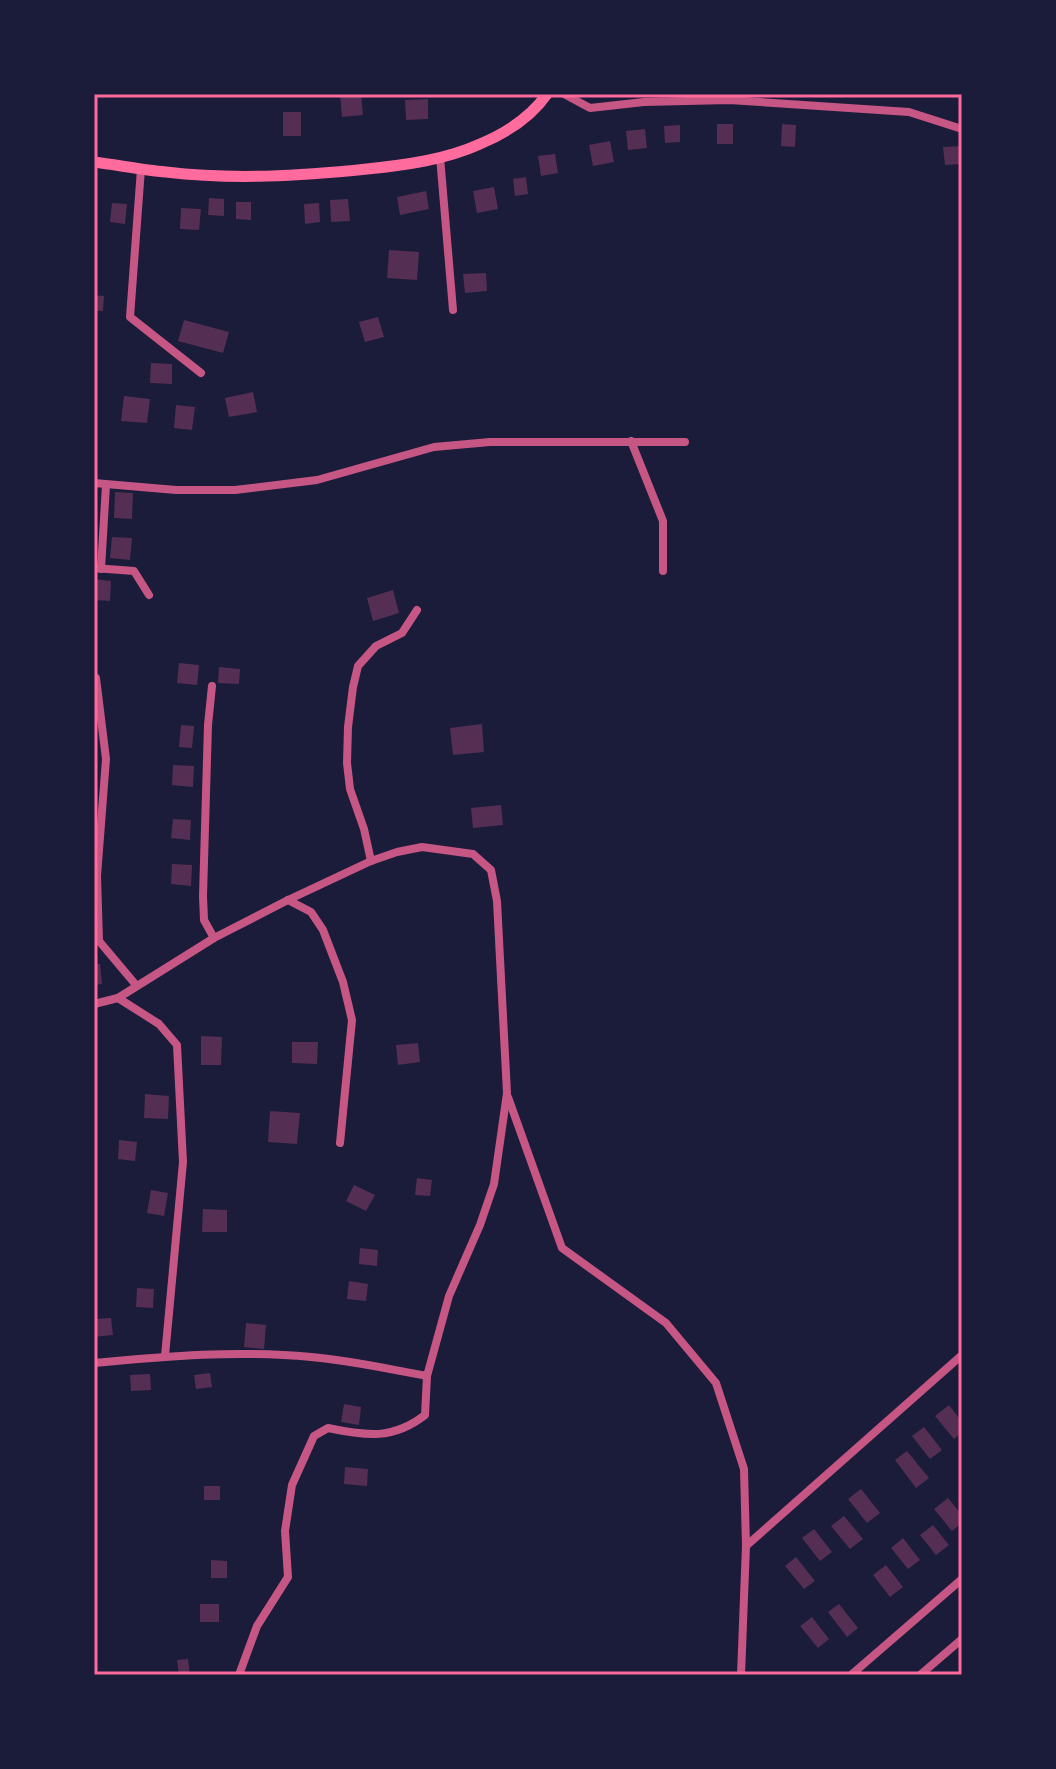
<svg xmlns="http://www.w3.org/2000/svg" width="1056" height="1769" font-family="'Source Sans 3',sans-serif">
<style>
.building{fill:#542f53}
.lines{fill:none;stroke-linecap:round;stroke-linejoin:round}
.minor{stroke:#c65784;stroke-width:8}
.secondary{stroke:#ff6b9d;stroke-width:11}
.neatline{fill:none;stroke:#ff6b9d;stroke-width:3}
</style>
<rect width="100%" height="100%" fill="#1b1b3a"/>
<!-- building -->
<g class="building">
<polygon points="340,94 361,94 363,115 342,117"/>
<polygon points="428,99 428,119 406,120 405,100"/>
<rect x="283" y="112" width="18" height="24"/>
<rect x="717" y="124" width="16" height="20"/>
<polygon points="782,124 796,125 795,147 781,146"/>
<polygon points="680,125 680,142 665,143 664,126"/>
<polygon points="645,129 647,148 628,150 626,131"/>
<polygon points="610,141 614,162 593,166 589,145"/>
<polygon points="962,146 962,164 945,165 943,147"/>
<polygon points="555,154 558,173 541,176 538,156"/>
<polygon points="526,177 528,194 515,196 513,179"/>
<polygon points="494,187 498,209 477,213 473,191"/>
<polygon points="426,191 429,209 400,215 397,197"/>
<polygon points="209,198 224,199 224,216 208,215"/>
<polygon points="348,199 350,221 331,222 330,200"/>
<polygon points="236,202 251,202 251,220 236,219"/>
<polygon points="112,203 127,204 125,224 110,222"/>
<polygon points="319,203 320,222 305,224 304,204"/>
<polygon points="181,208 201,209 199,230 180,229"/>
<polygon points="389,250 419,252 417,280 387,278"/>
<polygon points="486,273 487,291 465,293 463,274"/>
<polygon points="94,295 104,296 103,311 94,310"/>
<polygon points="378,317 384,337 365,342 359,322"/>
<polygon points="184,320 229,332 223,353 178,341"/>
<polygon points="151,363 172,364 172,384 150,383"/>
<polygon points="253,392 257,412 229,417 225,398"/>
<polygon points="124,396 150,399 147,423 121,421"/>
<polygon points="176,405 195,407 192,430 174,428"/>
<polygon points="115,492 133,493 132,519 114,518"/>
<polygon points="112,537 132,538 130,560 110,558"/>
<polygon points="94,579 111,581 110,601 94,600"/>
<polygon points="393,590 399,613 373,621 367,598"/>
<polygon points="179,663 199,665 197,685 177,683"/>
<polygon points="219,667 240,669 239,684 218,683"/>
<polygon points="482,724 484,752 453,755 450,728"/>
<polygon points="181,725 194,726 192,748 179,747"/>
<polygon points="173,765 194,766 193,787 172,785"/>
<polygon points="501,805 503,825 473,828 471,808"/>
<polygon points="173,819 191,820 190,840 171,838"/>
<polygon points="172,864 192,865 191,886 171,884"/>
<polygon points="94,964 100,964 102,984 94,985"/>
<polygon points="201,1036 222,1037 221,1065 201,1065"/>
<polygon points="292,1042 318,1042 317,1064 292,1063"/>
<polygon points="418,1043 420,1062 398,1065 396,1045"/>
<polygon points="145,1094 169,1096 168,1119 144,1118"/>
<polygon points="270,1111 300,1113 297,1144 268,1142"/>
<polygon points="119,1140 137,1142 135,1161 118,1159"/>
<polygon points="417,1178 432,1180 430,1196 415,1195"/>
<polygon points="354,1185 375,1195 366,1211 346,1201"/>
<polygon points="151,1190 168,1193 164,1216 147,1213"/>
<polygon points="203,1209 227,1210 227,1232 202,1232"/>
<polygon points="360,1248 378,1250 377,1266 359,1264"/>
<polygon points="349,1281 368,1284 366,1301 347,1299"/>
<polygon points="137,1288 154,1289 153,1308 136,1307"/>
<polygon points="111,1318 113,1335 94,1337 94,1319"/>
<polygon points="246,1323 266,1325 264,1349 244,1347"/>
<polygon points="210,1373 212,1387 196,1389 194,1375"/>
<polygon points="150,1374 151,1390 131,1391 130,1375"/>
<polygon points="344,1404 361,1407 359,1425 341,1422"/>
<polygon points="949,1405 962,1422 962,1432 954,1439 935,1416"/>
<polygon points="924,1427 942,1450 930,1459 912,1436"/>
<polygon points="907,1451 929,1478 916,1488 895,1460"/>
<polygon points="345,1467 368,1469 367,1486 344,1484"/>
<rect x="204" y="1486" width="16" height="14"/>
<polygon points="861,1489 880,1513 867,1523 848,1499"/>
<polygon points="948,1498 962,1515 962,1523 952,1531 934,1509"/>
<polygon points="844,1516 863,1539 850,1549 831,1526"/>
<polygon points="933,1525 949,1545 936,1555 920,1535"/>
<polygon points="814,1529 832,1552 820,1561 802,1538"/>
<polygon points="903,1538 920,1560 908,1569 891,1548"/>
<polygon points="796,1557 815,1581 804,1589 785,1566"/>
<polygon points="211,1560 227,1561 227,1578 211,1578"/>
<polygon points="886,1565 903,1587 890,1597 873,1575"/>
<rect x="200" y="1604" width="19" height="18"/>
<polygon points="839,1604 858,1628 847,1637 828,1612"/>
<polygon points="812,1617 829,1639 818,1648 800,1626"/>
<polygon points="188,1659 190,1675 179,1675 177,1660"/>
</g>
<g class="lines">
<!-- minor -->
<g class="minor">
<polyline points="564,94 590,108 644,102 729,100 909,112 962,129"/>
<polyline points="440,157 453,310"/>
<polyline points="141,169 130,317 201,373"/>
<polyline points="631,441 663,521 663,571"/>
<polyline points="94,483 176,490 235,490 317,480 434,447 490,442 685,442"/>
<polyline points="94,568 134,571 149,595"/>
<polyline points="101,569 106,485"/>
<polyline points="96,678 106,759 97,876 99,941 136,985"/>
<polyline points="212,686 208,725 203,896 204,920 214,938"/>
<polyline points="371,861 364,829 350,789 347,763 348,727 353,687 358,666 376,646 402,633 417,610"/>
<polyline points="288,900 311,912 323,930 343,982 352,1020 340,1143"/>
<polyline points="118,998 159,1024 177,1045 183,1162 165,1356"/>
<path d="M94,1004L118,998L214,938L288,900L371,861L397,852L422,847L473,854L491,870L497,901L507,1093L494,1184L480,1225L449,1296L427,1376L425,1415C393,1440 366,1436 328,1428L314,1436L292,1485L285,1531L288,1577L257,1626L239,1675"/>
<polyline points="508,1097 562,1248 666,1323 716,1383 744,1469 746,1546 741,1675"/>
<path d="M94,1363C167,1356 237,1350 311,1357C349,1360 388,1369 427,1376"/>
<polyline points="746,1546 962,1355"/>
<polyline points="851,1675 962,1579"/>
<polyline points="920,1675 962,1639"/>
</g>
<!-- secondary -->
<path class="secondary" d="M94,162C118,165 142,170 166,172C233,180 300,176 367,169C405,165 445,160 480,144C506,133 531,117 547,94"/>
</g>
<!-- border -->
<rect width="1056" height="1769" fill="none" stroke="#1b1b3a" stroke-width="192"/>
<rect x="96" y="96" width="864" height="1577" class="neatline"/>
</svg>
